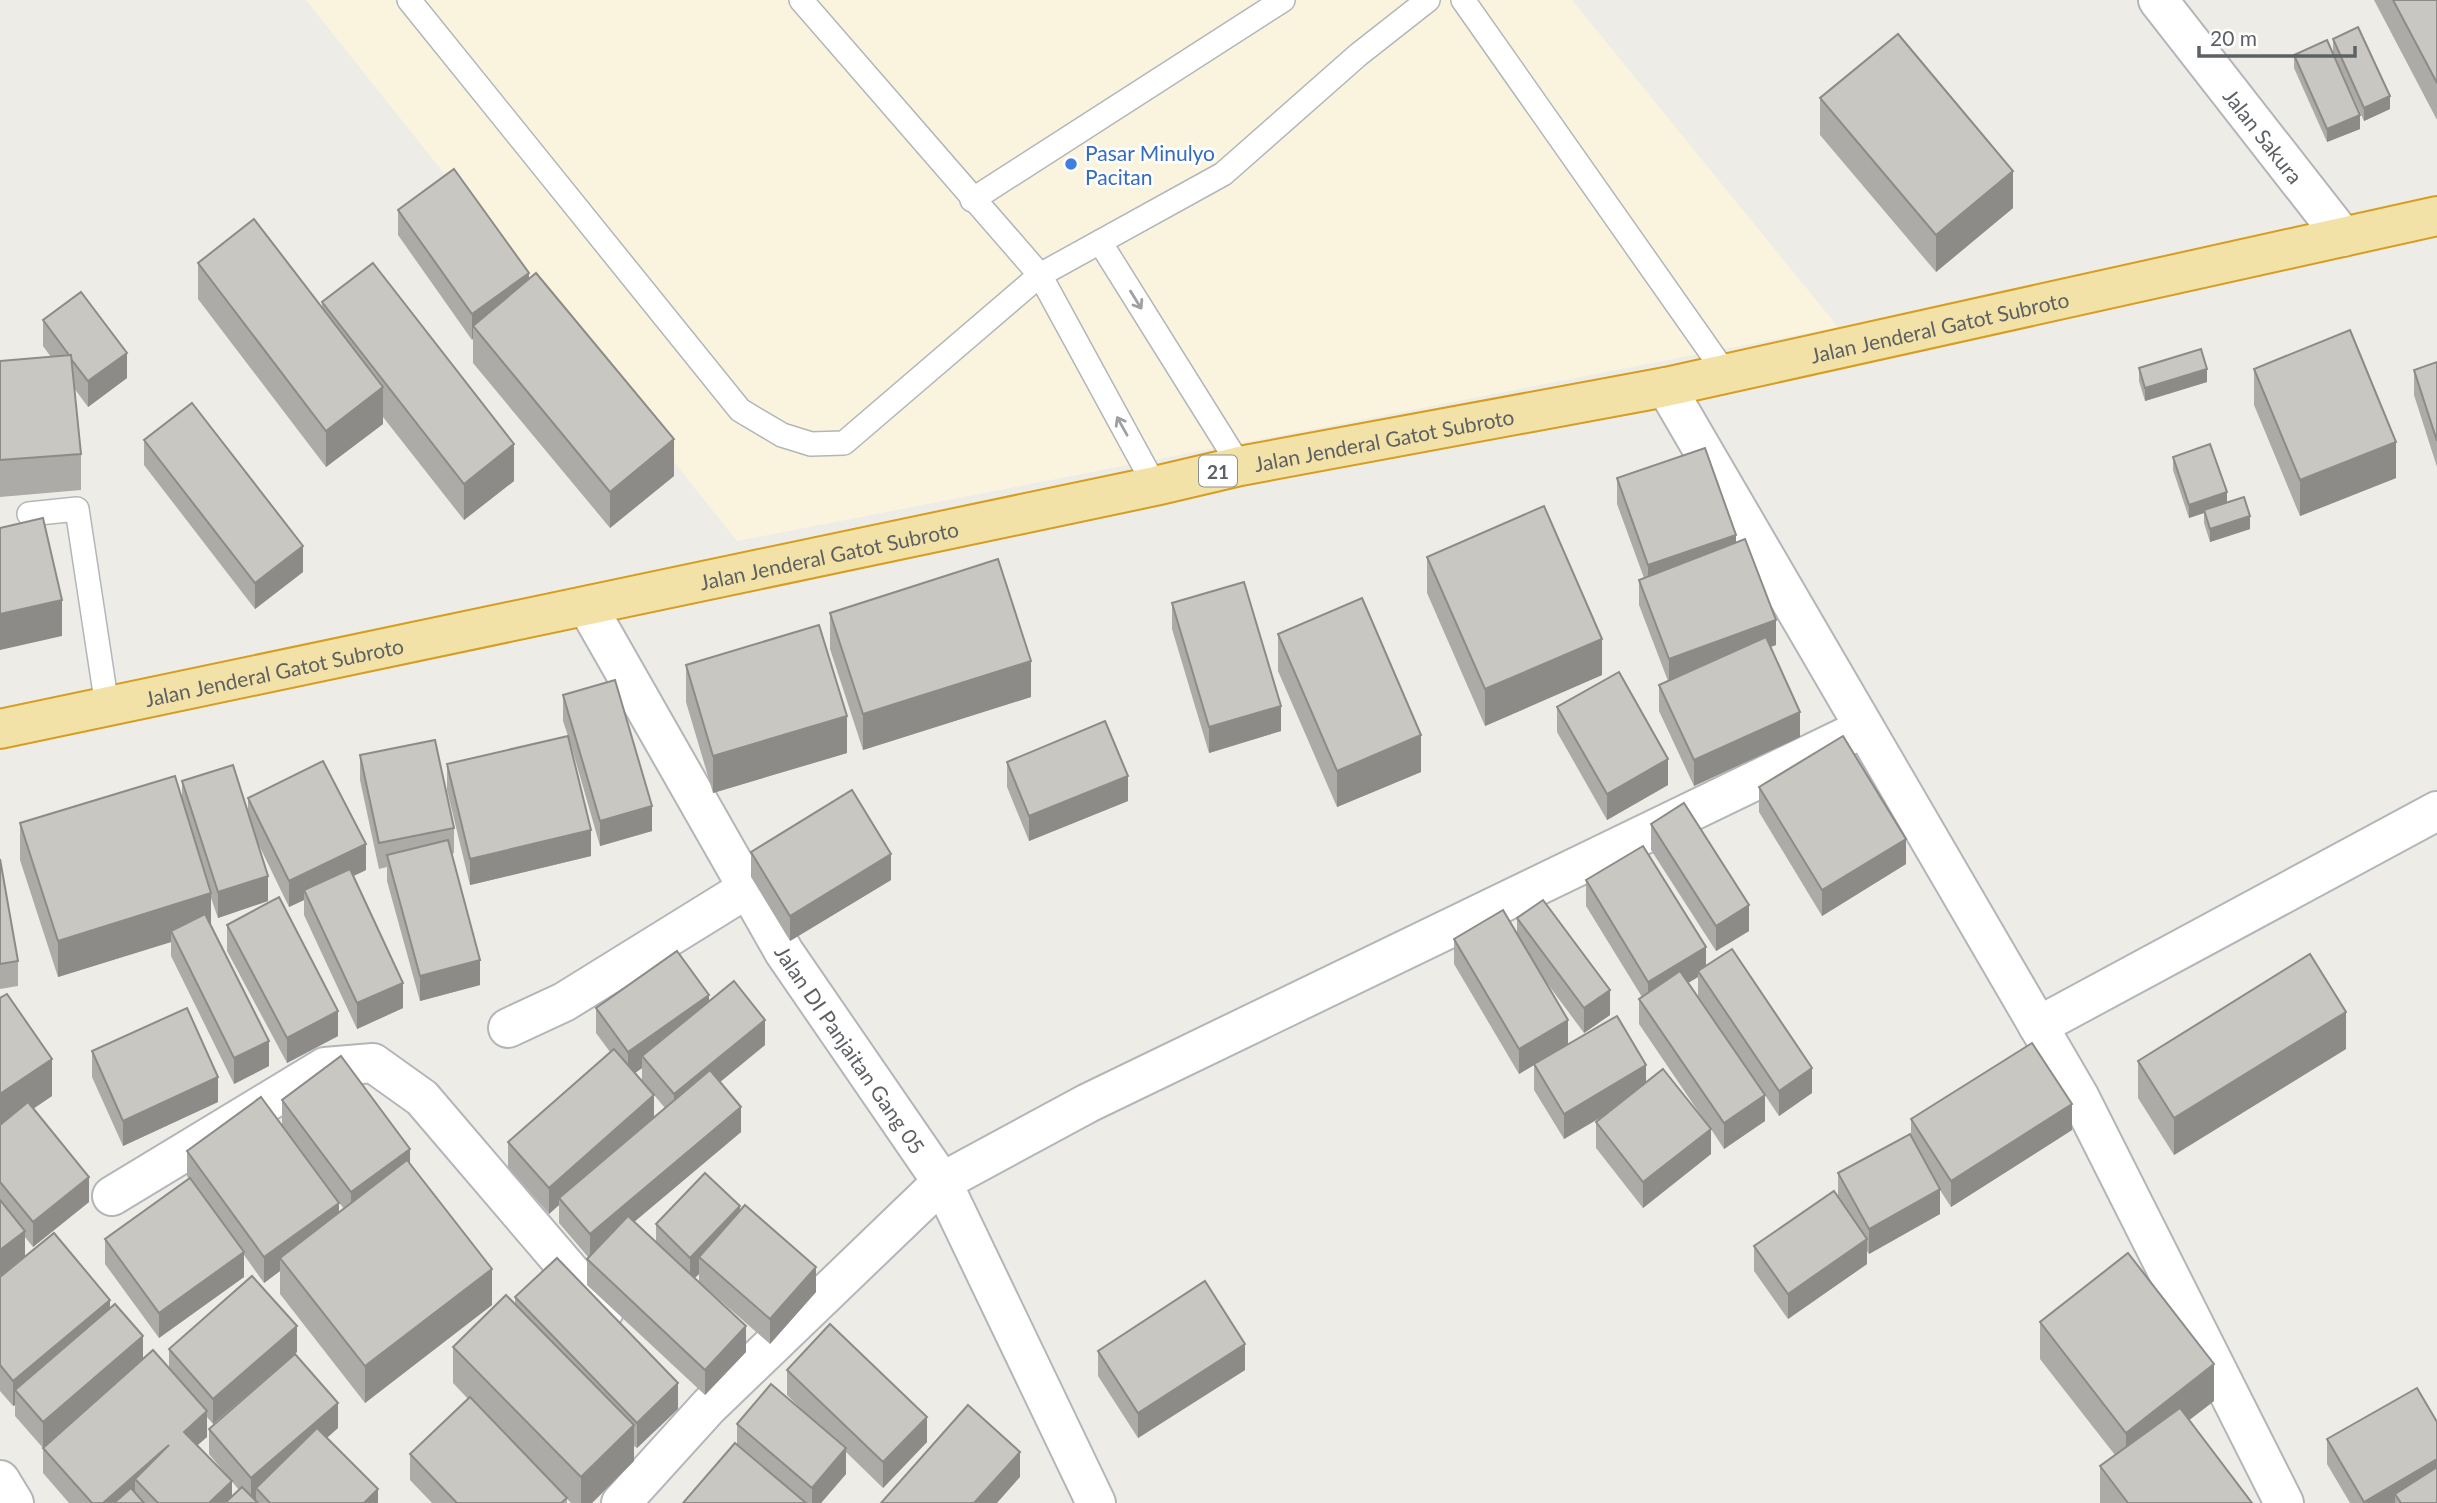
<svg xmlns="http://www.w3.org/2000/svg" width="2437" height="1503" font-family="Lato,sans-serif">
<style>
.commercial{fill:#faf4df}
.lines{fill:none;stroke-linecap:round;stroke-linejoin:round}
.service-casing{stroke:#b3b6b9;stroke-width:26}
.minor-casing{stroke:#b3b6b9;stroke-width:42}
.tertiary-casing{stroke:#b3b6b9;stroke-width:42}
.trunk-casing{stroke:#d69d1e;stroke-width:42}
.service{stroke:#fff;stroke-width:23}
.minor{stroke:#fff;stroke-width:38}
.tertiary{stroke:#fff;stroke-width:38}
.trunk{stroke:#f2e2a8;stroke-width:38}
.wall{fill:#adaba7;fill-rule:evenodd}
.shaded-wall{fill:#8d8b88}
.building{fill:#c9c7c2;stroke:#8d8b88;stroke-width:2}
.oneway{stroke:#9ea0a2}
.shop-dot{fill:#3f7fe0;stroke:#fff;stroke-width:2.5}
.labels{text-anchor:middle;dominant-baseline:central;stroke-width:5;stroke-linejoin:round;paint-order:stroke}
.shield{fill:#fff;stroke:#8e9092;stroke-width:2}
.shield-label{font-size:19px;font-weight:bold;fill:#5e6164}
.street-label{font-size:21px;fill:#5e6164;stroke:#fff}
.shop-label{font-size:21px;fill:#366cbe;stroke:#fff;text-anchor:start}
</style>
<rect width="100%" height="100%" fill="#eeece6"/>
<!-- commercial -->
<polygon class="commercial" points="306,0 1572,0 1838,327 737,541"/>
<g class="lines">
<!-- service casing -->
<g class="service-casing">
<g id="service">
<polyline points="409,0 740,410 782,435 811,444 844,443 1040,275 1223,174 1358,55 1428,0"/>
<polyline points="801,0 1040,275 1155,486"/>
<polyline points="1463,0 1726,374"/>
<polyline points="972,200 1283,0"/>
<polyline points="1100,242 1240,466"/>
<polyline points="29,514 77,509 107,706"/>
</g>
</g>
<!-- minor casing -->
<g class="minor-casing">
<g id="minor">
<path id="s1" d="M2158,0L2343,237"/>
<polyline points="1666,387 2079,1096 2284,1503"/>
<path id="s2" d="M587,606L784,952L942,1182L1096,1503"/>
<polyline points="2038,1026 2437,811"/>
<polyline points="508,1028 564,1002 748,888"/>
<polyline points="112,1196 325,1067 373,1063 422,1098 604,1311"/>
<polyline points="621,1503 709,1406 942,1182 1088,1103 1864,728"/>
</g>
</g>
<!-- tertiary casing -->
<g class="tertiary-casing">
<polyline id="tertiary" points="0,1480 14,1503"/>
</g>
<!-- trunk casing -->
<g class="trunk-casing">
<g id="trunk">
<path id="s3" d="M0,729L1155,486L1240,466L1666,387L2437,216"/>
</g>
</g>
<!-- service -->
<use href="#service" class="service"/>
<!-- minor -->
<use href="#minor" class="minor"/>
<!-- tertiary -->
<use href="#tertiary" class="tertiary"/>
<!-- trunk -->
<use href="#trunk" class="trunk"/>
</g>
<!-- wall -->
<g class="wall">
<polygon points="2374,0 2437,0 2437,120"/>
<polygon points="2333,39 2390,109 2364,121 2333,52"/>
<polygon points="2294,55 2360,129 2327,142 2294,68"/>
<polygon points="1820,98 2013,208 1936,272 1820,135"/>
<polygon points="398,210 529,279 674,476 610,528 473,363 473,338 472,340 398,235"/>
<polygon points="198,263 322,308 322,302 514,481 464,520 383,417 383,424 326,467 198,299"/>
<polygon points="43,320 127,378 88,407 74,388 81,454 81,490 0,497 0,361 51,357 43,346"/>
<polygon points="2437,362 2437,467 2414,395 2414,370"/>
<polygon points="2139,368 2207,382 2145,401 2139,381"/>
<polygon points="2254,369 2396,478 2300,516 2254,405"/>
<polygon points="144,440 303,572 255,609 144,465"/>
<polygon points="2173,457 2227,502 2250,529 2210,542 2204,523 2204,513 2189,518 2173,470"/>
<polygon points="1617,478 1736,542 1776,645 1770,647 1800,737 1694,786 1659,711 1659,685 1668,681 1639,605 1639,580 1644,578 1617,504"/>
<polygon points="1427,557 1602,675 1485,726 1427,593"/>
<polygon points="1172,603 1281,731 1209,753 1172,629"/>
<polygon points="830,613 1031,697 863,750 830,649"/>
<polygon points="1278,634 1421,772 1337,807 1278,671"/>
<polygon points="686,665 847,753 713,793 686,702"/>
<polygon points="563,695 652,831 600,846 569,738 591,856 470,885 447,790 447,764 568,736 563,721"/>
<polygon points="1557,707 1668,785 1607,820 1557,732"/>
<polygon points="360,755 454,828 454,853 452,854 480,985 420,1001 387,881 387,867 379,869 360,780"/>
<polygon points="1007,762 1128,801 1029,841 1007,787"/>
<polygon points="182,781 248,814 248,798 366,870 353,876 403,1008 357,1029 304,915 304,900 289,907 257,841 268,901 218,918 211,898 211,927 269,1066 234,1084 171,956 171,942 58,977 20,860 20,823 182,798"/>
<polygon points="1759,787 1906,864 1822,916 1759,812"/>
<polygon points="1651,824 1749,931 1716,951 1651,850"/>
<polygon points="751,852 891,880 790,941 751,877"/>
<polygon points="0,859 18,961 18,986 0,989"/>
<polygon points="1586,880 1706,966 1812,1093 1779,1116 1698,996 1698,977 1688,983 1765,1121 1724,1149 1711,1129 1711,1154 1643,1208 1596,1148 1596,1122 1605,1115 1564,1139 1534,1090 1534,1065 1519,1074 1454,964 1454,939 1517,934 1517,918 1610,1015 1584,1033 1544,979 1568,1045 1646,1083 1708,1126 1639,1024 1639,999 1642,997 1586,906"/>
<polygon points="227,925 338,1036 287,1063 227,951"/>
<polygon points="0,998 52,1096 33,1109 89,1202 33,1247 25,1237 25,1256 0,1276"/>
<path d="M709,1001L765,1045L720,1082L741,1132L634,1222L656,1242V1224L740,1211L816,1292L770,1344L699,1282V1274L694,1278L746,1352L705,1395L587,1285V1259L589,1258L559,1223V1205L549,1214L508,1167V1142L610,1052L596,1033V1008ZM642,1068V1081L635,1073ZM654,1095L665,1108L654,1117Z"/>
<polygon points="2346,1049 2174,1155 2138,1098 2138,1061"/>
<polygon points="92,1051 218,1102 123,1146 92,1077"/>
<polygon points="282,1100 410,1164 492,1305 365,1403 280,1294 280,1271 264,1283 244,1255 244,1277 159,1338 105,1264 105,1239 189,1179 187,1176 187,1151 339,1213 344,1209 282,1125"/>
<polygon points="1911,1119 2072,1130 1951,1207 1940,1190 1940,1214 1869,1254 1867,1251 1867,1264 1788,1319 1754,1271 1754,1246 1838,1197 1838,1173 1911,1137"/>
<polygon points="0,1277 110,1309 143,1359 169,1368 169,1349 297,1352 213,1424 207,1417 207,1437 197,1445 232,1496 239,1490 209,1454 209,1429 338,1428 327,1438 378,1503 69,1503 43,1473 43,1448 15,1416 15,1405 13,1406 0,1391"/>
<polygon points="515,1297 678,1409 637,1448 634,1446 634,1461 592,1503 571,1503 567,1499 567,1503 432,1503 410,1480 410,1454 468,1399 453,1383 453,1347 515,1304"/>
<polygon points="2040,1322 2214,1401 2189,1420 2252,1503 2100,1503 2100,1466 2115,1455 2040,1359"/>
<polygon points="1098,1351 1245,1370 1138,1438 1098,1376"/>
<polygon points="787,1370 927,1442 883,1488 846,1452 846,1474 821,1503 683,1503 737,1445 737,1424 807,1415 787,1395"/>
<polygon points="2327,1439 2437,1503 2350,1503 2327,1464"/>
</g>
<!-- shaded-wall -->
<g class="shaded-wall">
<polygon points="2390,96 2390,109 2364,121 2364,108"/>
<polygon points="2360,115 2360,129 2327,142 2327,129"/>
<polygon points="2013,171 2013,208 1936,272 1936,235"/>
<polygon points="529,273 529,299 473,326 473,338 472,340 472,314"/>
<polygon points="127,353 127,378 88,407 88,381"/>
<polygon points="2207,369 2207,382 2145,401 2145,388"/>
<polygon points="383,387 383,424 326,467 326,431"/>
<polygon points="674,439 674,476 610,528 610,492"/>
<polygon points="2396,442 2396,478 2300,516 2300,480"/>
<polygon points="514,444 514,481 464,520 464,484"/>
<polygon points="2227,492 2227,505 2204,510 2204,513 2189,518 2189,505"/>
<polygon points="2250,516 2250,529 2210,542 2210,529"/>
<polygon points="1736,535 1736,561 1648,590 1648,565"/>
<polygon points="303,546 303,572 255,609 255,583"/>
<polygon points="62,600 62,636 0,650 0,614"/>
<polygon points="1776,620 1776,645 1669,684 1669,659"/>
<polygon points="1602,639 1602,675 1485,726 1485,689"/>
<polygon points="1031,661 1031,697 863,750 863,714"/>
<polygon points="1281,706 1281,731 1209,753 1209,727"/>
<polygon points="1800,712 1800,737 1694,786 1694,760"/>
<polygon points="847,716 847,753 713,793 713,756"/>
<polygon points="1421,735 1421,772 1337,807 1337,771"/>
<polygon points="1668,759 1668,785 1607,820 1607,794"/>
<polygon points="1128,776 1128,801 1029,841 1029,816"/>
<polygon points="652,806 652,831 600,846 600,821"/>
<polygon points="591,830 591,856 470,885 470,859"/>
<polygon points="1906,839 1906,864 1822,916 1822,890"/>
<polygon points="366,844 366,870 308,898 304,890 304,900 289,907 289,881"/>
<polygon points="891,854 891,880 790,941 790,916"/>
<polygon points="268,876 268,901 218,918 218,892"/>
<polygon points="211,893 211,930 171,931 171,942 58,977 58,941"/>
<polygon points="1749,905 1749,931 1716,951 1716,926"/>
<polygon points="1706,947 1706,972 1698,971 1698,977 1648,1007 1648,982"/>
<polygon points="480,960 480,985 420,1001 420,976"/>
<polygon points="403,983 403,1008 357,1029 357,1003"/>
<polygon points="1610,990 1610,1015 1584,1033 1584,1008"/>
<polygon points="709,995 709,1021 642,1056 642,1068 628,1078 628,1052"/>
<polygon points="338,1011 338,1036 287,1063 287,1038"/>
<polygon points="2346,1012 2346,1049 2174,1155 2174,1118"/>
<polygon points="765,1020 765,1045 674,1120 674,1094"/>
<polygon points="1568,1020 1568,1045 1519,1074 1519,1049"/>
<polygon points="269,1041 269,1066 234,1084 234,1058"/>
<polygon points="52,1059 52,1096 0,1131 0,1094"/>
<polygon points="1646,1065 1646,1090 1564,1139 1564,1114"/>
<polygon points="1812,1068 1812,1093 1779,1116 1779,1091"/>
<polygon points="218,1077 218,1102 123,1146 123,1121"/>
<polygon points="654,1095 654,1120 559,1198 559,1205 549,1214 549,1188"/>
<polygon points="1765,1095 1765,1121 1724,1149 1724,1123"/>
<polygon points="2072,1104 2072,1130 1951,1207 1951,1181"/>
<polygon points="741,1107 741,1132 590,1259 590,1234"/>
<polygon points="1711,1129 1711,1154 1643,1208 1643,1182"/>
<polygon points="410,1149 410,1175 351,1217 351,1192"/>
<polygon points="89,1177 89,1202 33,1247 33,1222"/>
<polygon points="1940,1189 1940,1214 1869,1254 1869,1229"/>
<polygon points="339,1203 339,1229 280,1258 280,1271 264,1283 264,1257"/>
<polygon points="740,1206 740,1232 699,1257 699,1274 690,1283 690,1258"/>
<polygon points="25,1231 25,1256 0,1276 0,1250"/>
<polygon points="1867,1239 1867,1264 1788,1319 1788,1294"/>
<polygon points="244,1252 244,1277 159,1338 159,1313"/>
<polygon points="816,1267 816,1292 770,1344 770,1319"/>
<polygon points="492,1269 492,1305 365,1403 365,1366"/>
<polygon points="110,1300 110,1325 15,1390 15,1405 13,1406 13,1381"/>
<polygon points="297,1326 297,1352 213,1424 213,1399"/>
<polygon points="746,1326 746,1352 705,1395 705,1370"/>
<polygon points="143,1336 143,1361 43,1448 43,1422"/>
<polygon points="1245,1344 1245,1370 1138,1438 1138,1413"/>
<polygon points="2214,1364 2214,1401 2126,1469 2126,1433"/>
<polygon points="678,1383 678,1409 637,1448 637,1423"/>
<polygon points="338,1403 338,1428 261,1494 256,1488 256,1499 251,1503 251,1478"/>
<polygon points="207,1411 207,1437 184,1457 184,1432"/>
<polygon points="927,1417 927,1442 883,1488 883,1462"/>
<polygon points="634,1425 634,1461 592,1503 581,1503 581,1477"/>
<polygon points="169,1445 135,1479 135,1500 132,1503 103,1503"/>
<polygon points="846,1448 846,1474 821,1503 812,1503 812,1488"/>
<polygon points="1020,1452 1020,1477 997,1503 974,1503"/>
<polygon points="2437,1459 2437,1485 2395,1494 2395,1503 2364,1503"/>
<polygon points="232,1481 232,1503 209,1503"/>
<polygon points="378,1489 378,1503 364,1503"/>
</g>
<!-- building -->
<g class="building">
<polygon points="2393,0 2437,0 2437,83"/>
<polygon points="2358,27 2390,96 2364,108 2333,39"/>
<polygon points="1898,34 2013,171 1936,235 1820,98"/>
<polygon points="2327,40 2360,115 2327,129 2294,55"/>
<polygon points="454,169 529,273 472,314 398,210"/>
<polygon points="254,219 383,387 326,431 198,263"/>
<polygon points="373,263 514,444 464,484 322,302"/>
<polygon points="536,273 674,439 610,492 473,326"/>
<polygon points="81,292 127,353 88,381 71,359 71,355 69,355 43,320"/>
<polygon points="2350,330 2396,442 2300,480 2254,369"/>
<polygon points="2201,349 2207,369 2145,388 2139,368"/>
<polygon points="71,355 81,454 0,460 0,361"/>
<polygon points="2437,362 2437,441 2414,370"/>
<polygon points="192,403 303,546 255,583 144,440"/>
<polygon points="2210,444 2227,492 2189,505 2173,457"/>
<polygon points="1705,448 1736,535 1648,565 1617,478"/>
<polygon points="2244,497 2250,516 2210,529 2204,510"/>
<polygon points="1544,506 1602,639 1485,689 1427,557"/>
<polygon points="43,518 62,600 0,614 0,528"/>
<polygon points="1745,539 1776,620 1669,659 1639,580"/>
<polygon points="998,559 1031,661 863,714 830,613"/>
<polygon points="1244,582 1281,706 1209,727 1172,603"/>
<polygon points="1362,598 1421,735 1337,771 1278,634"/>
<polygon points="819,625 847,716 713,756 686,665"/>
<polygon points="1766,637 1800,712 1694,760 1659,685"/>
<polygon points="1619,672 1668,759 1607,794 1557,707"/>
<polygon points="615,680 652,806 600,821 563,695"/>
<polygon points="1105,721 1128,776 1029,816 1007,762"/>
<polygon points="568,736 591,830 470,859 447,764"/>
<polygon points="1843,736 1906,839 1822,890 1759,787"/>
<polygon points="435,740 454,828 379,843 360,755"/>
<polygon points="323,761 366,844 289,881 248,798"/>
<polygon points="233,765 268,876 218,892 182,781"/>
<polygon points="175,776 211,893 58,941 20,823"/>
<polygon points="852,790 891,854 790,916 751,852"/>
<polygon points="1684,803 1749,905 1716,926 1651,824"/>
<polygon points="448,840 480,960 420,976 387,855"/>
<polygon points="1643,846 1706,947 1648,982 1586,880"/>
<polygon points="0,859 18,961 0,964"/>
<polygon points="350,869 403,983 357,1003 304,890"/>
<polygon points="279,897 338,1011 287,1038 227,925"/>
<polygon points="1543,900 1610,990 1584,1008 1517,918"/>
<polygon points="1503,910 1568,1020 1519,1049 1454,939"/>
<polygon points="205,914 269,1041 234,1058 171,931"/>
<polygon points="1732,949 1812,1068 1779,1091 1698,971"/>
<polygon points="677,951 709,995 628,1052 596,1008"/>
<polygon points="2310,954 2346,1012 2174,1118 2138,1061"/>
<polygon points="1680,971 1765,1095 1724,1123 1639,999"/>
<polygon points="734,981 765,1020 674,1094 642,1056"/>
<polygon points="7,994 52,1059 0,1094 0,998"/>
<polygon points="187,1008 218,1077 123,1121 92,1051"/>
<polygon points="1617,1016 1646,1065 1564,1114 1534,1064"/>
<polygon points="2032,1043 2072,1104 1951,1181 1911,1119"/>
<polygon points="614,1049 654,1095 549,1188 508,1142"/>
<polygon points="341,1056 410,1149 351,1192 282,1100"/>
<polygon points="1663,1069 1711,1129 1643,1182 1596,1122"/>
<polygon points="710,1070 741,1107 590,1234 559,1198"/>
<polygon points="261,1097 339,1203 264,1257 187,1151"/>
<polygon points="28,1102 89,1177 33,1222 0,1182 0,1125"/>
<polygon points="1910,1134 1940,1189 1869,1229 1838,1173"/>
<polygon points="407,1160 492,1269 365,1366 280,1258"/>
<polygon points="705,1173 740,1206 690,1258 656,1224"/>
<polygon points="190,1178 244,1252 159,1313 105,1239"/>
<polygon points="1834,1191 1867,1239 1788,1294 1754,1246"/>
<polygon points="0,1200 25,1231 0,1250"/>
<polygon points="745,1205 816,1267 770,1319 699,1257"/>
<polygon points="628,1216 746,1326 705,1370 587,1259"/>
<polygon points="54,1233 110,1300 13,1381 0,1365 0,1277"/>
<polygon points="2128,1253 2214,1364 2126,1433 2040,1322"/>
<polygon points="557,1258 678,1383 637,1423 515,1297"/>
<polygon points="252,1276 297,1326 213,1399 169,1349"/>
<polygon points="1205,1281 1245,1344 1138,1413 1098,1351"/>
<polygon points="506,1295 634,1425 581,1477 453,1347"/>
<polygon points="115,1304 143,1336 43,1422 15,1390"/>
<polygon points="830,1324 927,1417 883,1462 787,1370"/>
<polygon points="153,1350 207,1411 184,1432 232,1481 209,1503 158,1503 135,1479 169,1445 103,1503 92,1503 43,1448"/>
<polygon points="295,1354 338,1403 251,1478 209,1429"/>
<polygon points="771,1384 846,1448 812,1488 737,1424"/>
<polygon points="2417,1388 2437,1422 2437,1459 2364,1502 2327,1439"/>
<polygon points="470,1397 567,1498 561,1503 457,1503 410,1454"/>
<polygon points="968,1405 1020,1452 974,1503 881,1503"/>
<polygon points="2180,1408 2252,1503 2128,1503 2100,1466"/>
<polygon points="317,1428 378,1489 364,1503 270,1503 256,1488"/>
<polygon points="735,1443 806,1503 683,1503"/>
<polygon points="2437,1467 2437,1503 2401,1503 2395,1494"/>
<polygon points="242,1487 258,1503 225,1503"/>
<polygon points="131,1488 144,1503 114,1503"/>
</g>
<!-- one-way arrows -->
<defs><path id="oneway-shaft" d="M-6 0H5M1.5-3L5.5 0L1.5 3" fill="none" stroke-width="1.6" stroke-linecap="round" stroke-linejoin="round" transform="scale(1.75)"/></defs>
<g class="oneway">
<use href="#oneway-shaft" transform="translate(1136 300) rotate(58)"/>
<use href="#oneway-shaft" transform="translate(1122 426) rotate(-119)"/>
</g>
<!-- markers -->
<circle class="shop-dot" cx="1071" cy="164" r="7"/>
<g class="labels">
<!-- shield labels -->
<rect class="shield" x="1199" y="455.5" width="38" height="31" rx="5"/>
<g class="shield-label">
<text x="1218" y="471">21</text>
</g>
<!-- street labels -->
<g class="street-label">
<text stroke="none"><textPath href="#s1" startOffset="172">Jalan Sakura</textPath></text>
<text stroke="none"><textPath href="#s3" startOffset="1981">Jalan Jenderal Gatot Subroto</textPath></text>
<text stroke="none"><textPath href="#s3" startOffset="1414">Jalan Jenderal Gatot Subroto</textPath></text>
<text stroke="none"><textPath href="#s3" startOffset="847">Jalan Jenderal Gatot Subroto</textPath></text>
<text stroke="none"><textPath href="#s3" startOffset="280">Jalan Jenderal Gatot Subroto</textPath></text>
<text stroke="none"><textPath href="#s2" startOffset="516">Jalan DI Panjaitan Gang 05</textPath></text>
</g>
<!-- shop labels -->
<g class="shop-label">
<text x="1085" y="152">Pasar Minulyo<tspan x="1085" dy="24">Pacitan</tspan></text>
</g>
</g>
<!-- scale -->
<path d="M2199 46v10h156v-10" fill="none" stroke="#5e6164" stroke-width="3.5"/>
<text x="2210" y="46" font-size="21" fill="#5e6164" stroke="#ffffff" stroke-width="5" paint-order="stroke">20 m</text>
</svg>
